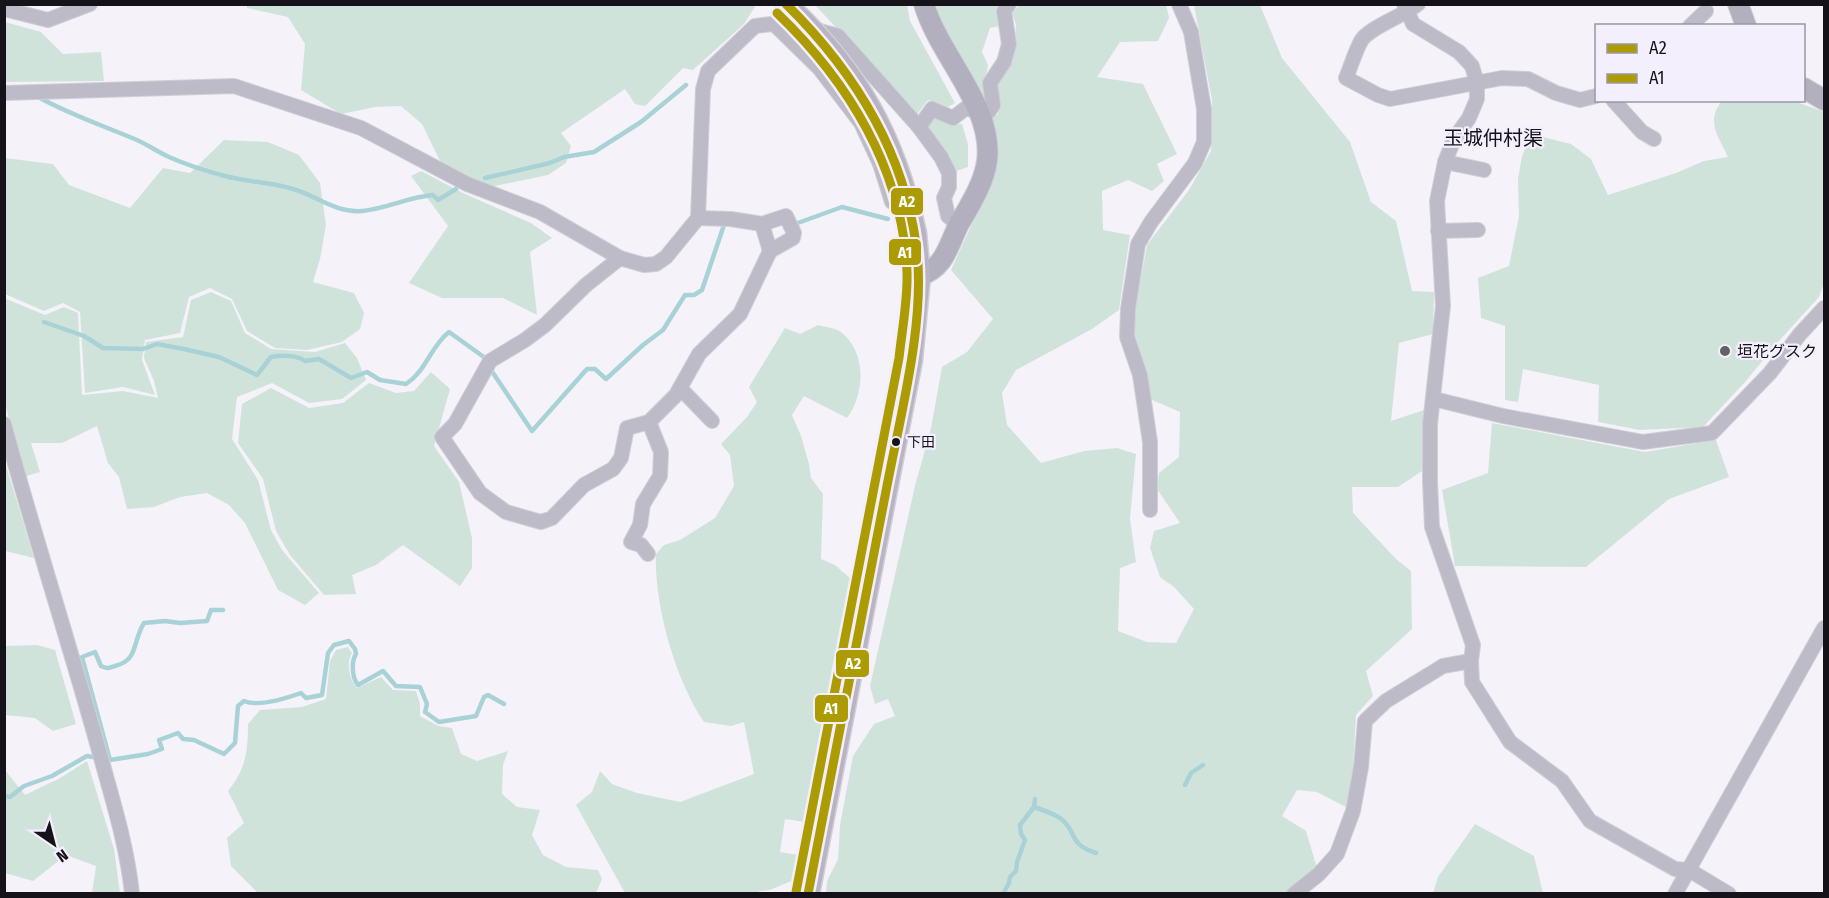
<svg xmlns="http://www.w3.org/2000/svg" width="1829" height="898" font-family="'Fira Sans Condensed','Noto Sans JP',sans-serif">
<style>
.green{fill:#d0e3db}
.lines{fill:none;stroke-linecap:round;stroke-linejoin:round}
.stream{stroke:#a9d2d6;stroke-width:4.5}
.minor-casing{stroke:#d1cfd5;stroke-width:16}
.secondary-casing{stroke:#d1cfd5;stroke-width:22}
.trunk-casing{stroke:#d1cfd5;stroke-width:25}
.minor{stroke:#bcbbc7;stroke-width:14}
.secondary{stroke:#b2b0be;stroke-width:20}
.trunk{stroke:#b8b4c4;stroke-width:22}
.trunk-bridge-casing{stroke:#d1cfd5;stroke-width:25;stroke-linecap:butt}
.trunk-bridge{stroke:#b8b4c4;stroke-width:22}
.bus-1-casing{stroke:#f4effd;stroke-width:14}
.bus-2-casing{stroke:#f4effd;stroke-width:14}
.bus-1{stroke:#ad9b03;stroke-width:9}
.bus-2{stroke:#ad9b03;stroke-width:9}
.poi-dot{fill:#636068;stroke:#f4effd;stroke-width:2}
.bus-dot{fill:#15121a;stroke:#f4effd;stroke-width:2}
.labels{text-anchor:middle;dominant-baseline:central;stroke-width:4.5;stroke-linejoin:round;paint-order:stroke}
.bus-label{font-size:14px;fill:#15121a;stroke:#f4effd;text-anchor:start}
.poi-label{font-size:16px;fill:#15121a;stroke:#f4effd;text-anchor:start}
.quarter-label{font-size:20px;fill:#15121a;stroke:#f4effd}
.line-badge{stroke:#f4effd;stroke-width:2}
.badge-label{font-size:16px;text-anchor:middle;font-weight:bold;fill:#fff}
</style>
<rect width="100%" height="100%" fill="#f5f2fa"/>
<!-- green -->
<g class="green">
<polygon points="247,4 756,4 756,5 744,24 693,70 683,68 645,106 635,104 625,89 561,133 571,146 566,163 548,175 490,187 442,165 422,124 401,106 375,107 341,114 301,90 305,44 288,17 247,8"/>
<polygon points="1166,4 1169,18 1158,41 1120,42 1097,77 1143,84 1177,154 1157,164 1164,181 1152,191 1128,180 1102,191 1103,230 1130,235 1119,310 1092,329 1016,370 1002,393 1007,425 1041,463 1084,451 1117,448 1136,454 1130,519 1136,562 1120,568 1118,631 1147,642 1176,643 1194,609 1174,587 1160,577 1150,548 1154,531 1180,523 1157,489 1159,473 1179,457 1180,412 1150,399 1147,372 1134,335 1136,304 1147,245 1189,190 1211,151 1212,100 1194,5 1260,5 1282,58 1350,142 1371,202 1396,221 1412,291 1434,292 1433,334 1399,343 1391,421 1424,410 1422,471 1398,487 1352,487 1353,513 1396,559 1411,571 1412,629 1366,671 1373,696 1356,715 1353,770 1346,807 1317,792 1297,790 1282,816 1306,831 1317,868 1285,893 826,894 827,881 838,859 840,825 853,756 874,724 895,716 888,699 875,704 870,686 915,486 931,428 942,367 967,352 993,319 951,270 990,184 997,147 986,119 998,114 998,87 1000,76 1014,54 1016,25 1012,13 1019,5"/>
<polygon points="815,5 907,5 910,21 955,103 948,107 928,100 917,114"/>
<polygon points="936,5 999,5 996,8 1000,26 990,28 982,52 988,65 985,82 988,101 982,104 946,45"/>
<polygon points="5,22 41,32 63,54 101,52 104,81 5,82"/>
<path d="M1722,101H1794L1824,112V283L1819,297L1777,343L1746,381L1703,427L1640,430L1598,422L1599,385L1523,369L1518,402L1505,400V326L1481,318L1478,278L1509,266L1519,216L1518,179L1522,156L1531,134L1571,144L1591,159L1608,195L1676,173L1704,161L1728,157C1719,137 1705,122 1722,101Z"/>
<polygon points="933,116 953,124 962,124 968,144 968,167 956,171 926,127"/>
<polygon points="224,140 268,142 299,155 320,183 326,225 320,259 313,282 354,293 364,313 360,329 342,342 307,350 275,348 247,331 232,299 210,288 189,297 180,333 145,340 142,360 155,395 123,387 85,393 80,312 63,303 44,311 5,294 5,158 53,164 69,185 130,208 163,168 190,173"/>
<polygon points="421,171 465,194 531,223 552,238 530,252 537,315 503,298 442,298 409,283 448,226 411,176"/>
<polygon points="211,292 231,301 245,333 271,349 315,352 345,343 357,358 366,380 342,399 309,403 272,383 237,397 232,439 258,480 271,530 282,550 319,593 305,605 278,590 245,523 229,505 207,493 180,497 154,507 127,509 119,477 108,463 97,426 62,443 31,443 40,472 23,477 5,403 4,298 45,315 64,307 78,313 82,395 123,391 158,398 154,381 144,358 146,342 183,337 191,300"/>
<path d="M818,325C825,327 836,328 841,332C867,352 865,394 847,418L804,396L792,415L801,436L809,464L811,478L823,494L821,559L835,565L851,579L805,822L785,819L780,852L798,855L794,880L770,890L760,891L756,893H625L576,805L592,792L600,771L612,784L637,793L680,802L754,774L744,722L731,726L704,722C675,679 654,605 656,554L664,545L680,540L715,518L734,486L730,455L721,444L747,417L757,402L749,387L785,328L800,334Z"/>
<polygon points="431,372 450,389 434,446 459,482 472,538 472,568 460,586 403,545 376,565 352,575 356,594 324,595 290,555 276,531 263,479 238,443 242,404 271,388 309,408 343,403 369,383 396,393 414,391"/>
<polygon points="1492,423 1645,452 1716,440 1729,477 1669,499 1586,567 1455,566 1442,490 1488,473"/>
<polygon points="4,462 5,462 34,558 5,551"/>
<polygon points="37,645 55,650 76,724 53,731 35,718 5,715 5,646"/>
<path d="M348,647L352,653C346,663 349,679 357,688L381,677L393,690L416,691L420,704V716L438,726L452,728L461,754L477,761L508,751L503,765L502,794L517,807L540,810L532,835L543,855L566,867L598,870L602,879L596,893H258L231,866L227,838L244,823L228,791C246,769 248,751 248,724L260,710L302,707L326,699L330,661L336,650Z"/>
<polygon points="87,761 114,849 120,893 92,893 96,866 66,855 33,881 5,873 5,770 25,795 60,778"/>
<polygon points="1475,824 1534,856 1543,893 1433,893 1438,877"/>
</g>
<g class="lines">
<!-- stream -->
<g class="stream">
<path d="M40,98C71,115 104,126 137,140C148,145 158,152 169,157C187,165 206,171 225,176C247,182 271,182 293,189C315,195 335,213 362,211C386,209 408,197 433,195L438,200L456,189"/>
<polyline points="485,178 550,163 564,157 594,152 641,122 686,85"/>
<polyline points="795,224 842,207 888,219"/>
<path d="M44,322L84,336L103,348L143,349L157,344L184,349L219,357L257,375L271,357C281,355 297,355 305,361L319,359L351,378L367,372L380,380L406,384C427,370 430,347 449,332L488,360"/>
<polyline points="489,367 532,431 587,369 595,369 606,379 643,345 663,330 685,295 694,295 702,290 724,225"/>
<path d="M110,760L82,657L95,652L101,666C107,669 109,668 115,666C139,660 132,642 144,623L165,621L180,623L207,621L211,610H223"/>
<polyline points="1185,785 1191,773 1203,765"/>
<path d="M4,796L10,797L24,786L52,776L87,756L110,760L148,754L162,749L159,740L178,733L183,739L194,740L224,754L235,743L238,706L244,701C258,707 287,698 301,693L306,698L322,695L328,653L334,645L349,641L355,649L356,654C351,662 352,678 358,685L383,671L396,686L420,687L427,704L425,712L439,722L476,716L484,697L488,695L504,704"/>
<path d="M1035,799L1034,807C1043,810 1052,813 1060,818C1079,832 1066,843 1096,853"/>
<polyline points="1003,894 1009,883 1010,877 1016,871 1017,862 1025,840 1021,834 1020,825 1034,807"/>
</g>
<!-- minor casing -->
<g class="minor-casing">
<g id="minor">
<polyline points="1404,4 1413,24 1459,52 1472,66 1477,83 1477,99 1469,118 1454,139 1445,162 1437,201 1443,306 1430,424 1430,481 1432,527 1473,645 1471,661 1472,682 1510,742 1562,781 1590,821 1675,869 1689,870 1729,894"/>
<path d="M1418,4C1404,16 1369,27 1361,41C1355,52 1351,66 1346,78L1378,95L1390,99L1502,78L1528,79L1556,93L1580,100L1596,96"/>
<polyline points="4,9 48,20 90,4"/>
<polyline points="775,25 819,68 861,123 880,164 892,202"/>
<polyline points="1690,26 1706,11"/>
<polyline points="4,93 234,86 361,128 467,184 540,212 620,258 644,265 656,264 666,257 698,218 703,89 708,71 755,26 788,22 838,36 919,127 941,157 949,173 949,187 944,198 948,216 959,225"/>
<polyline points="1613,100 1642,132 1654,139"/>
<polyline points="919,127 932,109 953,118 966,108 979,112 989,111 993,105 990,83 1004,62 1009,44 1004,11 1009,4"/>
<polyline points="1445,162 1484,170"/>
<polyline points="698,218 731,219 762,224 770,251"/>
<polyline points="1438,231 1478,230"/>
<polyline points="620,258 586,285 545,325 525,340 490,361 455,424 442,437 480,493 506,512 541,522 552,518 584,485 613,469 621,458 627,428 649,422 676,395 699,354 740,314 770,251 793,238 794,233 786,216 762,224"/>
<polyline points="680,388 712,421"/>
<polyline points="1434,399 1503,416 1643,442 1712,433 1770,373 1800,334 1824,308"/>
<path d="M4,424C33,532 68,639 98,747C111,795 127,844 132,894"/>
<polyline points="1150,510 1150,442 1140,375 1127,337 1128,309 1138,244 1151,222 1195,163 1204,142 1204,109 1191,32 1179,4"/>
<polyline points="648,554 641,545 631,542 640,525 643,504 660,476 661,452 649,422"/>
<polyline points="1294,894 1319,874 1337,854 1353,811 1361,767 1365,721 1386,701 1443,666 1471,661"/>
<polyline points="1675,894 1824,628"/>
</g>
</g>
<!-- secondary casing -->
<g class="secondary-casing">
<g id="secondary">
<polyline points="1738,4 1746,26"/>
<polyline points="1804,88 1824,100"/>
<path d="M919,276C945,268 948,246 959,224C970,205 984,183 987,161C994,106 939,56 924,4"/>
</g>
</g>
<!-- trunk casing -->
<g class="trunk-casing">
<polyline id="trunk" points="808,894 911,360 919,276 915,233"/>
</g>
<!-- minor -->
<use href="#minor" class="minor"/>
<!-- secondary -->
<use href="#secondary" class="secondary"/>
<!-- trunk -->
<use href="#trunk" class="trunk"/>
<!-- trunk-bridge casing -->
<g class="trunk-bridge-casing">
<path id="trunk-bridge" d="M785,4C858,71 894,138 915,233"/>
</g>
<!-- trunk-bridge -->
<use href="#trunk-bridge" class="trunk-bridge"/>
<!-- bus-1 casing -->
<g class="bus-1-casing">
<path id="bus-1" d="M786,4C853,70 903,149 916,244C927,318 900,416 886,491C860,625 834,759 808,894"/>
</g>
<!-- bus-2 casing -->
<g class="bus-2-casing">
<path id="bus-2" d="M777,13C848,81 903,170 907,272C908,300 902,330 899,358L796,892"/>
</g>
<!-- bus-1 -->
<use href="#bus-1" class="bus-1"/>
<!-- bus-2 -->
<use href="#bus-2" class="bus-2"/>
</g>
<!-- markers -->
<circle class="poi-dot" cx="1725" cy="351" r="6"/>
<circle class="bus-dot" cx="896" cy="442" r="5"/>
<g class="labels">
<!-- bus labels -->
<g class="bus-label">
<text x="907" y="442">下田</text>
</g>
<!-- poi labels -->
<g class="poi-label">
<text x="1737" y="351">垣花グスク</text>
</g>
<!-- quarter labels -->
<g class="quarter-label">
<text x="1493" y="138">玉城仲村渠</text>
</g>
</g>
<g class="line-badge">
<rect x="890" y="187" width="34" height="29" rx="6" fill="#ad9b03"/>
<rect x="888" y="238" width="34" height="28" rx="6" fill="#ad9b03"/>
<rect x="835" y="649" width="35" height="29" rx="6" fill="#ad9b03"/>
<rect x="814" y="694" width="35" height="29" rx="6" fill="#ad9b03"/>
</g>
<g class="badge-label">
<text x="907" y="207">A2</text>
<text x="905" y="258">A1</text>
<text x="853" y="669">A2</text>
<text x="831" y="714">A1</text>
</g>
<!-- border -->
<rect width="1829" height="898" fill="none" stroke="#15121a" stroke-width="12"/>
<!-- legend -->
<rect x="1595" y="24" width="210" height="78" fill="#f4effd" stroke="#9b97a2" stroke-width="1.5"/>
<rect x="1607" y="44" width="30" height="9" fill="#ad9b03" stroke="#9b97a2" stroke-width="1.5"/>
<text x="1649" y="54" font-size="18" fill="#15121a">A2</text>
<rect x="1607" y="74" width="30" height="9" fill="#ad9b03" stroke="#9b97a2" stroke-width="1.5"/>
<text x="1649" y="84" font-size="18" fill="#15121a">A1</text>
<!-- north arrow -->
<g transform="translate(54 844) rotate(145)" stroke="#f4effd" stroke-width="4.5" paint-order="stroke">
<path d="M0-4.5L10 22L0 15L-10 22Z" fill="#15121a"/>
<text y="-9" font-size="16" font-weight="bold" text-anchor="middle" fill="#15121a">N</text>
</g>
</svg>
